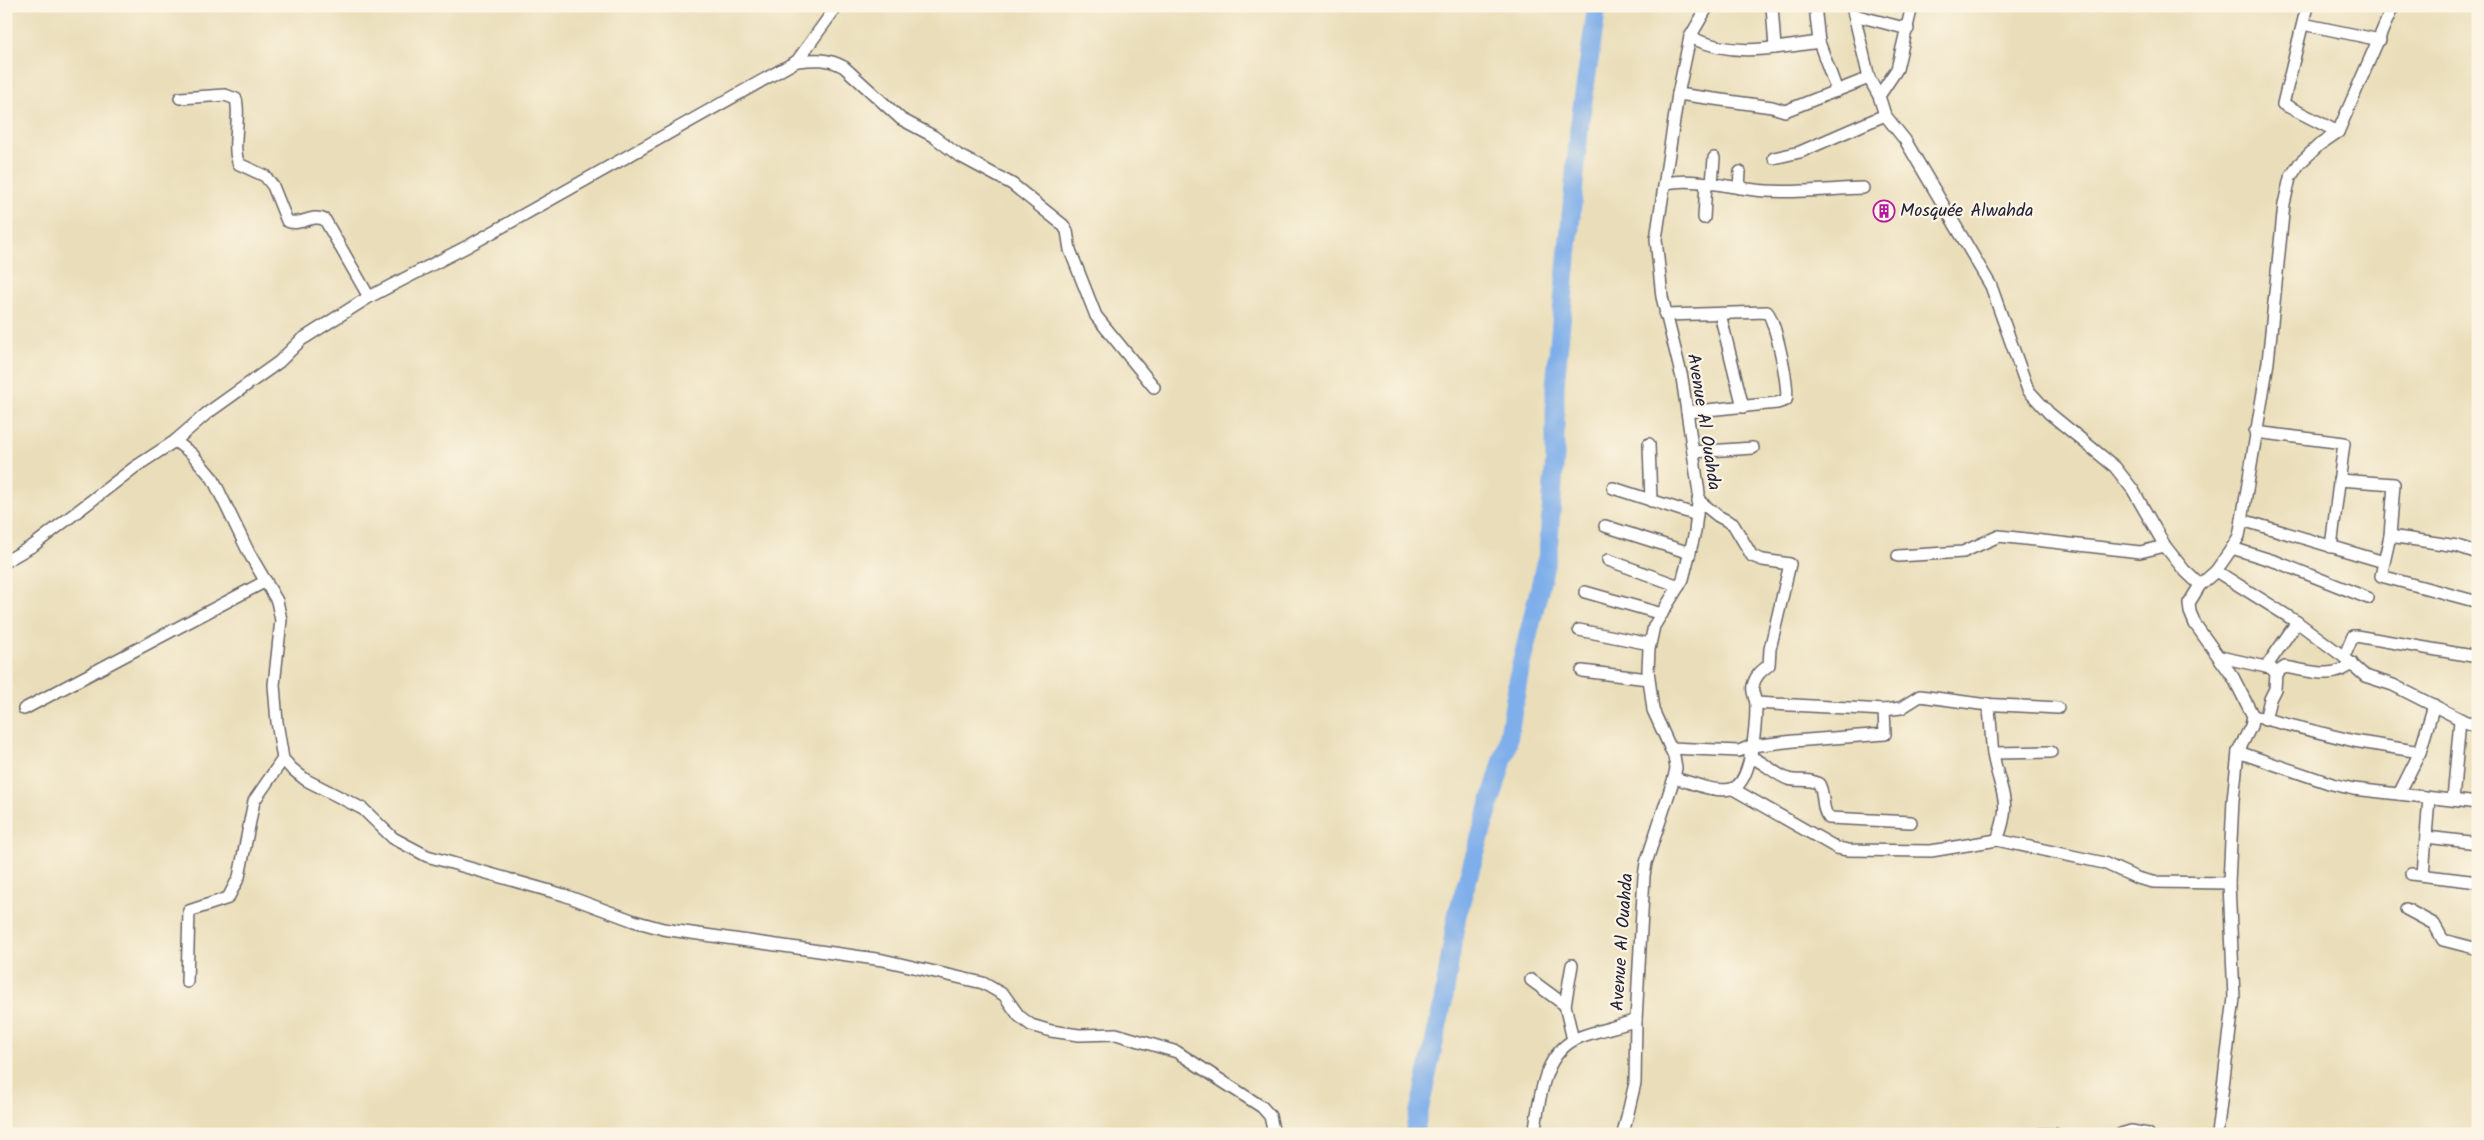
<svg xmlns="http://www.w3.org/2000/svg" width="2484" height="1140" font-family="Kalam,sans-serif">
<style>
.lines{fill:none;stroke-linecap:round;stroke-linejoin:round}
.river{stroke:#7fafea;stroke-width:19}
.minor-casing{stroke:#686467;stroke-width:14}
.minor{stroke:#fff;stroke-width:11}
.labels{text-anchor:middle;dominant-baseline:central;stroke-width:4.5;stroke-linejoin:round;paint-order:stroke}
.poi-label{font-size:18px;fill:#22223b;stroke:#fcf5e5;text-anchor:start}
.street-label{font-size:18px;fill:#22223b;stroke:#fcf5e5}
</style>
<rect width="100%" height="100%" fill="#fcf5e5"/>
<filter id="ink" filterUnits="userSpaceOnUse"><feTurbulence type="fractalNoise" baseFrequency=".02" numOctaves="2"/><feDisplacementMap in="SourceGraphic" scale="10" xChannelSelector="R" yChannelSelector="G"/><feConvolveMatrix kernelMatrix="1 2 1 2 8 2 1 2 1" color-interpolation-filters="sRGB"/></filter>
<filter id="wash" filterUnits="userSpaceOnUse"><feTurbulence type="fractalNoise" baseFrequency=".0096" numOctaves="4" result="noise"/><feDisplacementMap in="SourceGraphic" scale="20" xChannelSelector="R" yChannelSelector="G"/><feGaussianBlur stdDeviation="1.12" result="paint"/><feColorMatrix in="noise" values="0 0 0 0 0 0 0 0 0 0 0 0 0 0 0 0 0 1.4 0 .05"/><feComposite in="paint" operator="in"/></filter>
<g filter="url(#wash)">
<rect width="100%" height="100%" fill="#eadeba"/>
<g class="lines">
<!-- river -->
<polyline class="river" points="1414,1134 1443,1002 1457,915 1507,746 1520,669 1548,553 1555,456 1555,386 1580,121 1597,6"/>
</g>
</g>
<g filter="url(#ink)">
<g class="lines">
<!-- minor casing -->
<g class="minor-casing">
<g id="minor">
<polyline points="1772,6 1775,48"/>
<polyline points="1815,6 1819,42 1837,91"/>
<polyline points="1852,6 1869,78 1879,96 1885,115 1905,140 1991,286 2028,390 2049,413 2115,467 2133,490 2165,546 2184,570 2200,585"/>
<polyline points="2307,6 2283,104 2338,132"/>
<polyline points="2477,6 2478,6"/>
<polyline points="1854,15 1908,29"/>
<polyline points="2303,24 2380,40"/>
<path d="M1690,37C1733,58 1775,48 1819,42"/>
<path d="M797,61C815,59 828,58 844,67L901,119L933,136L958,155L1012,184L1063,225L1067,231L1070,250L1096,316L1154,387"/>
<polyline points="1678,94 1772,107 1785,111 1869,78"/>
<polyline points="1879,96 1897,69 1912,6"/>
<path d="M180,98L225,95L236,99C241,118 231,148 239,164L265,176L273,186L287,221C300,227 312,213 325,220L369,297"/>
<polyline points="1774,158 1800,152 1885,115"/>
<path d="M1666,183C1698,177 1733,189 1766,191C1798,193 1831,189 1863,188"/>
<polyline points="1712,184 1714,158"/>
<polyline points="1739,188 1740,172"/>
<polyline points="1704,218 1706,183"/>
<polyline points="1720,314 1743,407"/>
<path d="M1665,315L1767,312C1775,319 1790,389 1786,400L1777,403L1687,412"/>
<polyline points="2255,432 2344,443 2331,547"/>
<polyline points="175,441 192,454 213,479 249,553 277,601 281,620 274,685 277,722 283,759 291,768 306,780 363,809 393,838 427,856 564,895 634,921 663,929 883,960 983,983 1004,995 1019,1016 1031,1025 1051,1031 1079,1035 1116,1034 1177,1052 1262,1107 1270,1116 1274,1134"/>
<polyline points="1649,444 1651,501"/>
<polyline points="1693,452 1753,448"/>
<polyline points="2339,480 2394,484 2390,536"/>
<polyline points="1613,488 1697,515"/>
<polyline points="2242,520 2384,562"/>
<polyline points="1605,526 1690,553"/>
<polyline points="2232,548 2277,562 2368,598"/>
<polyline points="2478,553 2457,546 2390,536 2381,576 2478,602"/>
<polyline points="1898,556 1963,552 1999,536 2140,552 2165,546"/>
<polyline points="1608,560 1679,586"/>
<polyline points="6,561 34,545 135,467 175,441 206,414 279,362 301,340 369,297 468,246 797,61 837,6"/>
<polyline points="2216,571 2297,622 2344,657 2365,676 2393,685 2478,728"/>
<polyline points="1585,592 1662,614"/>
<polyline points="1579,630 1650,644"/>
<polyline points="2220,657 2271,668 2276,673 2275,689 2270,699 2265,720"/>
<polyline points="2344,657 2353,636 2356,636 2478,657"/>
<polyline points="2266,667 2297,622"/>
<polyline points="1582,671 1648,679"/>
<path d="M2276,673L2285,667C2307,670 2334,681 2352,663"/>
<polyline points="1756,703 1884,710 1901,708 1920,696 1980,704 2058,708"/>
<path d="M1988,704C1991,721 1991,738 1993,754C2000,793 2013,800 1997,840"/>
<polyline points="24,709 266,581"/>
<polyline points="2253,716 2354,741 2420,752"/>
<polyline points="1670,748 1739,751 1751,746 1794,741 1885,734 1884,710"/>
<polyline points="2238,752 2332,784 2354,789 2478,803"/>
<polyline points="1993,753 2051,752"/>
<path d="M1750,757C1765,762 1774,774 1788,779C1798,782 1810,778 1819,784C1825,794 1821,810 1829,818L1911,822"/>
<path d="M1674,778C1691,782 1714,793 1731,789C1752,785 1756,723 1756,705C1756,698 1751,692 1753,686C1755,676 1761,671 1769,665L1770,649L1790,564L1763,560L1752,556L1733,524L1718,516L1698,500"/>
<polyline points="1733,789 1837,848 1848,850 1931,851 1997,840 2104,863 2137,878 2153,882 2229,883"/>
<polyline points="2399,794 2420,752 2434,705"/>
<polyline points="2453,800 2460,720"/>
<polyline points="2426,837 2478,843"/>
<polyline points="2411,874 2478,882"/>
<polyline points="2423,875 2429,798"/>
<polyline points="2406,909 2434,924 2443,940 2478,949"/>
<polyline points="1572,965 1565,1005 1573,1040"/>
<polyline points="1531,980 1565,1005"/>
<polyline points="187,982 189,911 228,898 239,877 254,801 283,759"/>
<path d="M1534,1134C1540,1099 1542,1052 1580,1037C1598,1030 1618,1027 1636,1020L1644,876L1646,863L1674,778L1676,768L1674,756L1653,710L1648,670L1649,649L1654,626L1683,579L1695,532L1699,493L1682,378L1662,297L1656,239L1678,94L1690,37L1708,6"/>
<polyline points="1623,1134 1635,1083 1636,1020"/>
<polyline points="2041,1134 2055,1134"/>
<polyline points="2121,1134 2131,1131 2148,1134"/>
<polyline points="2217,1134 2234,998 2229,883 2233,800 2238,752 2251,726 2253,716 2233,677 2195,624 2190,612 2189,603 2200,585 2216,571 2232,548 2239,536 2242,520 2268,362 2284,204 2290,178 2299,164 2319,145 2338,132 2393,6"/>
</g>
</g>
<!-- minor -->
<use href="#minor" class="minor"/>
</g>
</g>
<!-- icons -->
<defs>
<g id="building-ring" transform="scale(1.125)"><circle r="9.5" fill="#fcf5e5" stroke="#b5179e" stroke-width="1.5"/><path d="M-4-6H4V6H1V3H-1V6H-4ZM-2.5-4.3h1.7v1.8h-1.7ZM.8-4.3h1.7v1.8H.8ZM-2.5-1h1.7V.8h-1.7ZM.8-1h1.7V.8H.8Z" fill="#b5179e"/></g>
</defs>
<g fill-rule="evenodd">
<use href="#building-ring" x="1884" y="211"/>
</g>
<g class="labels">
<!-- poi labels -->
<g class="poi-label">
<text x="1900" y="211">Mosquée Alwahda</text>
</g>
<!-- street labels -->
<g class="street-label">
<text transform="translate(1703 422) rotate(81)">Avenue Al Ouahda</text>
<text transform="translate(1623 942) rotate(-86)">Avenue Al Ouahda</text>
</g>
</g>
<!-- margin -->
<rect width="2484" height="1140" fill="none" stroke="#fcf5e5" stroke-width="25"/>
</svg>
